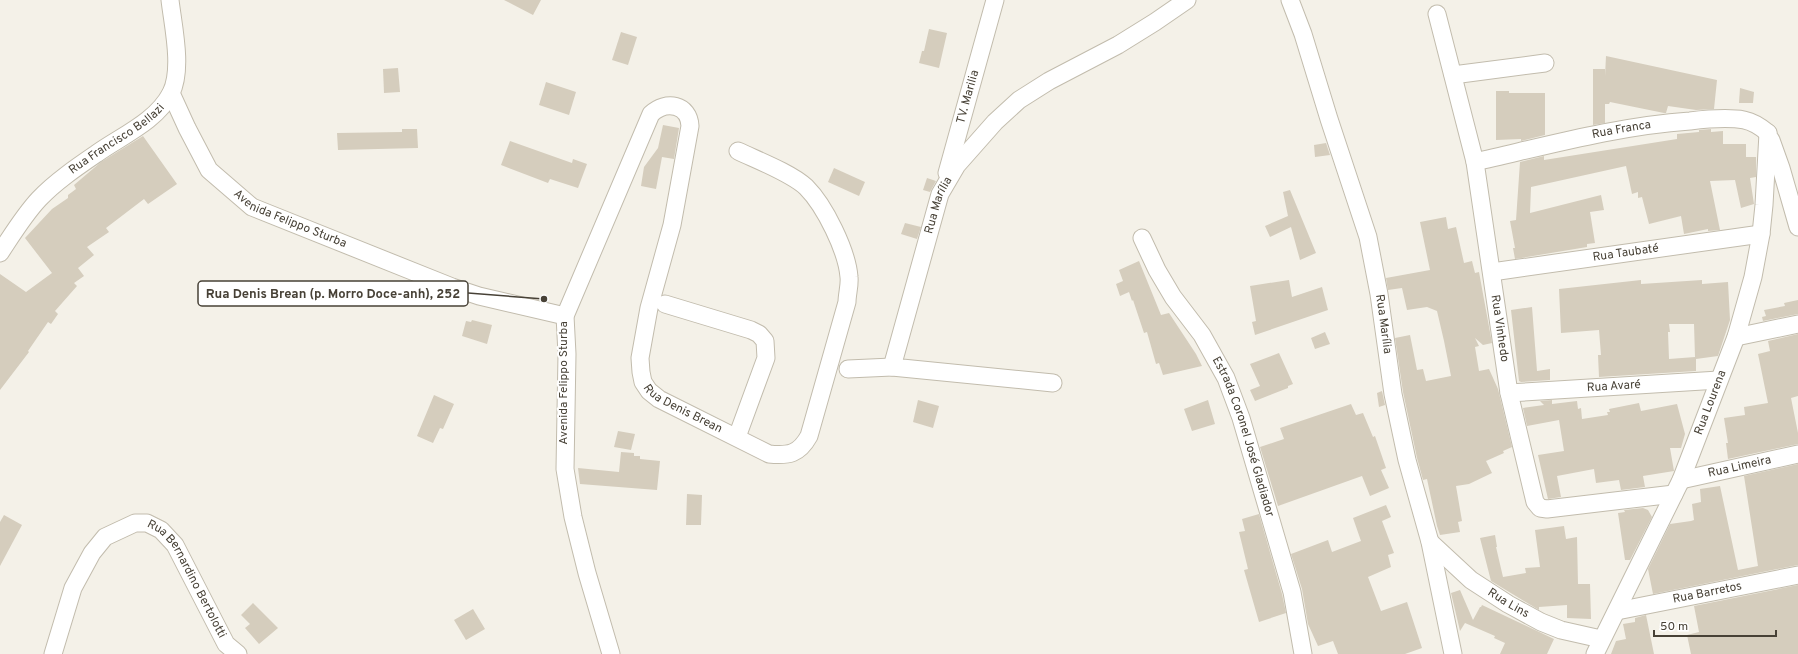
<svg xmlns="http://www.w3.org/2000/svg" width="1798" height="654" font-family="Overpass,sans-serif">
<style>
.building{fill:#d5cdbd;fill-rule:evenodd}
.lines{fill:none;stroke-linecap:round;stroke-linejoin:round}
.minor-casing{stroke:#c2bcad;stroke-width:19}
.minor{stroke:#fff;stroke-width:17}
.labels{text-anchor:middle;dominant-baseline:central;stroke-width:4;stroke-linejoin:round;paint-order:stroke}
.street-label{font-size:12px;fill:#474136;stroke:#fff}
.leader{fill:none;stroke:#474136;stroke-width:1.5}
.callout-dot{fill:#474136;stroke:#fff;stroke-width:1.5}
.callout{fill:#fff;stroke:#474136;stroke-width:1.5}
.callout-label{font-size:13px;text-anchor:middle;font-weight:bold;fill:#474136}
</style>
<rect width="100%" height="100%" fill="#f4f1e8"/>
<!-- building -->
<g class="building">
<polygon points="504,0 541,0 533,15"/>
<polygon points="929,29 947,33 939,68 919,63 922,51 924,51"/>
<polygon points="621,32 637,37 628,65 612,60"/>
<polygon points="1606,56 1717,80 1714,109 1696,110 1668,106 1666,113 1664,113 1610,102 1609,104 1605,104 1605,123 1593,125 1593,69 1605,69 1605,76"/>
<polygon points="398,68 400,92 384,93 383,69"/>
<polygon points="546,82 576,92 569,115 539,105"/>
<polygon points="1740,88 1754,92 1753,103 1739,103"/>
<polygon points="1496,91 1509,91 1509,93 1545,93 1545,135 1521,141 1521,139 1496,140"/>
<polygon points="663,125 679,128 674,159 662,157 656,189 641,186 644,167 658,148"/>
<polygon points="402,129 417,129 418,148 338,150 337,133 402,132"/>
<polygon points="1711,129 1711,132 1723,131 1723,144 1746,144 1746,157 1756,157 1756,177 1750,178 1754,204 1741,208 1735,180 1710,181 1720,230 1708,231 1708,229 1684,234 1681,216 1649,224 1642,197 1638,198 1638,192 1632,194 1626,166 1531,187 1530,213 1601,195 1604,210 1590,212 1595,243 1587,244 1587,247 1515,259 1513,248 1515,248 1510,221 1516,220 1520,162 1544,156 1544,160 1677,139 1677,134 1699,132 1699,130"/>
<polygon points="143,136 177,184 148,204 144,199 106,228 109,232 87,247 94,255 78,268 84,276 74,283 77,286 55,311 58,314 51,324 48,322 28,351 29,352 0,390 0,274 26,292 52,273 25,238 52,209 68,198 68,195 76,189 74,185 101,162"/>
<polygon points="510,141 572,163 573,159 587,164 578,188 550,179 548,183 501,165"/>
<polygon points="1326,143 1330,155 1315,157 1314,145"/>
<polygon points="834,168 865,182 859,196 828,182"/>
<polygon points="927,178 936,181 930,192 923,190"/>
<polygon points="1290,190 1316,253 1300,260 1291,227 1270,237 1265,226 1288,216 1283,192"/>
<polygon points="1446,217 1448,229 1456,227 1464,263 1472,261 1475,273 1479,272 1492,343 1483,345 1475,338 1479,346 1475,347 1479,371 1489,369 1498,389 1512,447 1503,451 1504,453 1486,461 1492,473 1469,484 1456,486 1462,521 1458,522 1460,532 1440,535 1437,526 1427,479 1423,480 1417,458 1403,392 1395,338 1410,335 1417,370 1423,369 1426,381 1451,376 1444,341 1437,311 1427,307 1407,310 1402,288 1388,290 1386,278 1430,270 1420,222"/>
<polygon points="905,223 921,227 917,239 901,234"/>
<polygon points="1139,261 1161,315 1169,313 1196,354 1202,366 1163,375 1159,363 1156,364 1147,332 1144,333 1133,300 1132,301 1129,292 1120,296 1116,284 1123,281 1119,270"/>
<polygon points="1289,280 1292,297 1322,287 1328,310 1255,335 1252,322 1256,321 1250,286"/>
<path d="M1641,280V284L1702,280V284L1728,282L1730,320L1718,356L1696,359V371L1599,377L1598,355H1601L1599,330L1561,333L1559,289ZM1669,324H1694L1695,357L1669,359L1668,332H1670Z"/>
<polygon points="1798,300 1798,314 1763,321 1762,317 1766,316 1764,310 1785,306 1784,303"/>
<polygon points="1532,307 1537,371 1550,369 1550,380 1521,382 1519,381 1511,310"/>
<polygon points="472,320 492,325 487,344 462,336 466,321 471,322"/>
<polygon points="1325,332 1330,344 1315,349 1311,338"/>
<polygon points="1798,334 1798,396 1791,398 1798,433 1798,444 1728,459 1726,443 1728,443 1724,418 1745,415 1744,407 1768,403 1758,354 1770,351 1768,341"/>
<polygon points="1279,353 1293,384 1288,386 1288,388 1255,401 1250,390 1260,386 1250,364"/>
<polygon points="1382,391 1385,405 1379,407 1377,393"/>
<polygon points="434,395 454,404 443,429 440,428 433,443 417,436"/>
<polygon points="918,400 939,406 933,428 913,422"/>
<polygon points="1208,400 1215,424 1192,431 1184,409"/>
<polygon points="1552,400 1552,404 1577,401 1578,409 1581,408 1582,419 1608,415 1607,412 1610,412 1609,409 1639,403 1641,411 1677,404 1685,434 1681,448 1670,448 1674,471 1643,476 1645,487 1621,490 1619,480 1596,483 1594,469 1557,476 1561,497 1548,499 1538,455 1564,451 1559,420 1527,426 1523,408 1544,405 1540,401"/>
<polygon points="1351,404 1356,415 1363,413 1373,437 1375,436 1386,468 1381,470 1389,488 1370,496 1362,476 1278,506 1260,447 1284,439 1280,428"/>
<polygon points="618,431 635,434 631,450 614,447"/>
<polygon points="621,452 634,453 634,456 640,456 640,459 660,461 657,490 580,484 578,468 619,472"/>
<polygon points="1798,464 1798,565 1653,594 1648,569 1670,524 1691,521 1694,520 1692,504 1701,502 1700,489 1720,486 1738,570 1758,566 1744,476"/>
<polygon points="687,494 702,495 701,525 686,525"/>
<polygon points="1386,505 1391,517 1382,521 1394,553 1388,555 1391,567 1368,577 1381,611 1407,602 1422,648 1405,654 1338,654 1333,641 1318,646 1308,624 1302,589 1291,554 1328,540 1332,552 1361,541 1353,518"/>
<polygon points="1643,508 1648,510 1652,517 1630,560 1625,560 1618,513 1625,512 1624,510"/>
<polygon points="1259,514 1282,594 1286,613 1259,622 1244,570 1248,569 1239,532 1245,531 1242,519"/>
<polygon points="4,515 22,525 0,566 0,522"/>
<polygon points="1564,526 1566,539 1577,537 1578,584 1590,584 1591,619 1567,618 1567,605 1539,607 1539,610 1491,581 1480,538 1495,535 1497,547 1496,547 1503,577 1526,573 1525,568 1540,567 1535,530"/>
<polygon points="1798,585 1798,654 1691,654 1687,635 1699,632 1694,606"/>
<polygon points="1460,590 1473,620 1480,607 1481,607 1482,605 1554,639 1547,654 1500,654 1505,643 1494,638 1495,636 1465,623 1460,631 1451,593"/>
<polygon points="253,603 278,628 259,644 245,628 250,624 241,615"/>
<polygon points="473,609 485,629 466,640 454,620"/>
<polygon points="1646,615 1654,654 1611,654 1616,641 1626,639 1623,624 1635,622 1635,618"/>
</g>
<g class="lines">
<!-- minor casing -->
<g class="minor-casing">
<g id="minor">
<path id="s1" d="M1290,0L1303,34L1329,119L1368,237L1379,294L1393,394L1407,460L1430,542L1453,654"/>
<path id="s2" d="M1437,14L1475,162L1509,393L1535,502L1540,508L1547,509L1674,494"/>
<polyline points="1453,75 1545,63"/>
<path id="s3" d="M171,93L187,128L209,170L252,207L452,287L479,296L565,316"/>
<polyline points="1771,140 1781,168 1798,227"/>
<path id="s4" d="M1475,162C1546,146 1617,126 1690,121C1707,119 1727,117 1744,120C1754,122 1761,127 1768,133"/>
<path id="s5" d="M947,173L995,0"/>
<path id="s6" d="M1142,238L1157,270L1173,297L1202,335L1226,378L1241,418L1292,592L1303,654"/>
<path id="s7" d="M0,253C12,235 24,215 39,199C55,182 77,167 96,154C121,136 156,122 171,93C183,69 173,26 170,0"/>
<path id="s8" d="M1492,272L1761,234"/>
<polyline points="665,304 751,330 759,334 765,341 766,358 737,437"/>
<polyline points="1736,337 1798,324"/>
<polyline points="848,369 892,367"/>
<path id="s9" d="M1053,383L892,367L940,194L957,165L995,122L1019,100L1049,81L1118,45L1155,22L1187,0"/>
<path id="s10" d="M1509,393L1719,380"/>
<path id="s11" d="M1681,480L1798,454"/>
<path id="s12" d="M1430,542L1471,580L1508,604L1541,622L1561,630L1601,639"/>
<path id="s13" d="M1617,611L1798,575"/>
<path id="s14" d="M53,654L73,588L92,553L105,537L135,523H147L161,530L175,545L226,644L238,654"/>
<path id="s15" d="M611,654L587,573L573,517L565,469L567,354L565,316L651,114C666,100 689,104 690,126L672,225L649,308L640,358L641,372L643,382L649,391L659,399L769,454C789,456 799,454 809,436L847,302C847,294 850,285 849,277C847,251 825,206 806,187C791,173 757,160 738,151"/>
<path id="s16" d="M1595,654L1681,480L1736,337L1753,277L1761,234L1764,205L1768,133"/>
</g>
</g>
<!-- minor -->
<use href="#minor" class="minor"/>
</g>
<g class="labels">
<!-- street labels -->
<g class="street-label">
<text stroke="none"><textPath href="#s5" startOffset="79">TV. Marilia</textPath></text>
<text stroke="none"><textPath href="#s4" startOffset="150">Rua Franca</textPath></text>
<text stroke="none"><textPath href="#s7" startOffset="165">Rua Francisco Bellazi</textPath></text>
<text stroke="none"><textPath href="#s9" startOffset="330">Rua Marília</textPath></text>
<text stroke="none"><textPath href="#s3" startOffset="182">Avenida Felippo Sturba</textPath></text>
<text stroke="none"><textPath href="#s8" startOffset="135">Rua Taubaté</textPath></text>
<text stroke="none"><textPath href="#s1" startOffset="338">Rua Marília</textPath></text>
<text stroke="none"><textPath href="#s2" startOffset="321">Rua Vinhedo</textPath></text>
<text transform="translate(564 383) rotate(-90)">Avenida Felippo Sturba</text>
<text stroke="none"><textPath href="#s10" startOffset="105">Rua Avaré</textPath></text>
<text stroke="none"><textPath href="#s16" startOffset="277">Rua Lourena</textPath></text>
<text stroke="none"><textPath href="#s15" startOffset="927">Rua Denis Brean</textPath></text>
<text stroke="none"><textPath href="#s6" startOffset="225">Estrada Coronel José Gladiador</textPath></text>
<text stroke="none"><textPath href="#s11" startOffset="60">Rua Limeira</textPath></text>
<text stroke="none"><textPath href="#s14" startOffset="245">Rua Bernardino Bertolotti</textPath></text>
<text stroke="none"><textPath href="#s13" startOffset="92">Rua Barretos</textPath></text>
<text stroke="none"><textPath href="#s12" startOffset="100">Rua Lins</textPath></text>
</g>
</g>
<!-- callouts -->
<path class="leader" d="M544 299L468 293"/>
<circle class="callout-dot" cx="544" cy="299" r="4"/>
<rect class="callout" x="198" y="281" width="270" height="25" rx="4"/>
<g class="callout-label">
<text x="333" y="298">Rua Denis Brean (p. Morro Doce-anh), 252</text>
</g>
<!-- scale -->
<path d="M1654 630v6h122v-6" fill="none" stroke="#474136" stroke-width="2"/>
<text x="1660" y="630" font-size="12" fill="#474136" stroke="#ffffff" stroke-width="3" paint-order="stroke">50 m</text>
</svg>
